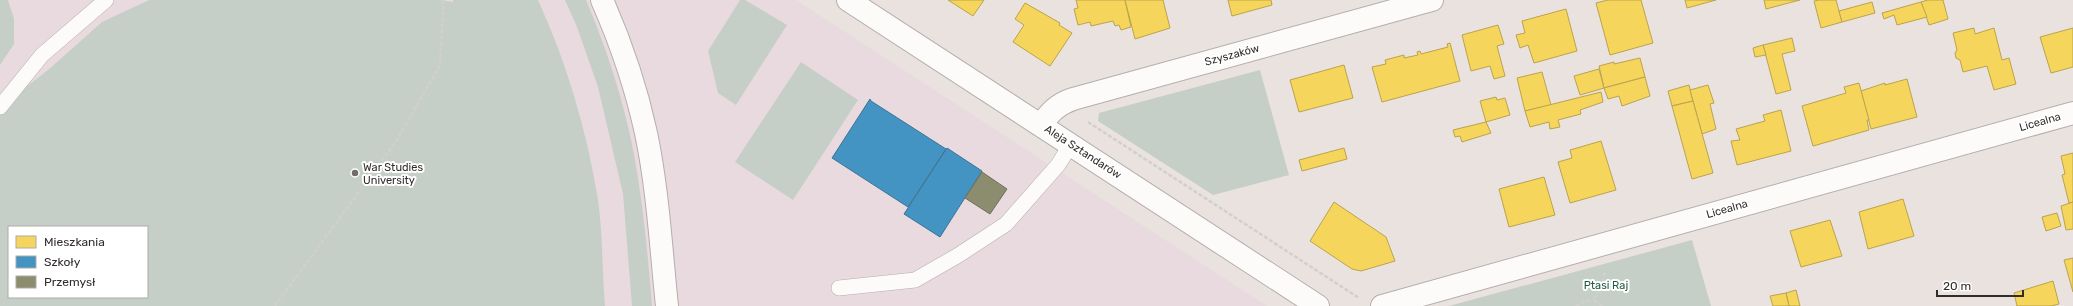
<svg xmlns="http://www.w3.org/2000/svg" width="2073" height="306" font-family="Rubik,sans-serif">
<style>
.education{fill:#e9dae0;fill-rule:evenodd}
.green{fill:#c6cfc7;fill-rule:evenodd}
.homes{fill:#f6d55c;stroke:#bba34d}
.schools{fill:#4393c3;stroke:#3e7495}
.industry{fill:#8c8c6e;stroke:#71705a}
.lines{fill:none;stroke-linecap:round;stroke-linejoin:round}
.service-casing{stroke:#b4aeac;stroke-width:16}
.minor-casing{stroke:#b4aeac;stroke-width:24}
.tertiary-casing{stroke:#b4aeac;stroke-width:24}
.path{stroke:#d1cfcf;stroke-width:2.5;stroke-dasharray:4 2;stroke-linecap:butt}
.service{stroke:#fcfbfa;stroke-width:15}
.minor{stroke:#fcfbfa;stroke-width:22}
.tertiary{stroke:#fcfbfa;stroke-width:22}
.poi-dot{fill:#726c6a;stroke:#fff;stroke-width:1.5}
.labels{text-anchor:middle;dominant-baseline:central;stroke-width:4;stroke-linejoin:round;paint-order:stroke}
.street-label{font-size:11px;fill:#322d2b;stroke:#fff}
.poi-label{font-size:11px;fill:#322d2b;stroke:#fff;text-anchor:start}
.park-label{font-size:11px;fill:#215d44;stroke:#fff}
</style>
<rect width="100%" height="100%" fill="#e9e2df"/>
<!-- education -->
<path class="education" d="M0,0H796L1267,306H0ZM9,227H147V297H9Z"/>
<!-- green -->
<g class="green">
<polygon points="0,0 8,0 14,19 14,44 0,65"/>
<path d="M149,0H440L453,2V0H538C567,63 587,132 598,200C603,235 602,271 605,306H0V107L48,70L102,22ZM9,227H147V297H9Z"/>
<path d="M565,0H586C607,49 624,102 634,154C643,204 648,255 652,306H632L623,194L598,87L577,27Z"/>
<polygon points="740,0 745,0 787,25 736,105 718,93 708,51"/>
<polygon points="801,62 858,100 793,200 735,162"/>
<polygon points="1260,70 1289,175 1213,195 1098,121 1099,113"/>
<polygon points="1692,240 1711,306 1449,306"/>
</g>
<!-- homes -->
<g class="homes">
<polygon points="948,0 984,0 973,16"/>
<polygon points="1076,0 1125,0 1131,27 1121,30 1119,25 1115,26 1113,21 1091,26 1090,22 1078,25 1074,9 1078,8"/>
<polygon points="1125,0 1163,0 1170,28 1135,39"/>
<polygon points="1228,0 1271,0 1272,5 1232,16"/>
<polygon points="1608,0 1641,0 1653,43 1610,55 1596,3"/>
<polygon points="1685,0 1716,0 1687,8"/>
<polygon points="1764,0 1800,0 1766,9"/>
<polygon points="1819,0 1836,0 1842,22 1821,28 1814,1"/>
<polygon points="1928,0 1943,0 1948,19 1929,25 1921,2"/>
<polygon points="1872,2 1875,13 1842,22 1839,11"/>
<polygon points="1921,2 1927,17 1897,25 1894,15 1884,19 1882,13"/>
<polygon points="1025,3 1060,23 1059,25 1072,33 1050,66 1013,42 1024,25 1015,19"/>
<polygon points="1566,9 1577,51 1534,63 1528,45 1520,48 1516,35 1525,33 1522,21"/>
<polygon points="1498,25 1504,44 1497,46 1505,76 1494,79 1490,66 1471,71 1462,35"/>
<polygon points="1974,28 1975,34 1994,28 2002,60 2009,58 2016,84 1994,90 1987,66 1963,72 1960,60 1956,58 1955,53 1957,50 1953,33"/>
<polygon points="2073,28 2073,67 2051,73 2040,37"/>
<polygon points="1792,38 1795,51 1782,54 1791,90 1776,94 1763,45"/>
<polygon points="1450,43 1460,81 1382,102 1372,67 1386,64 1385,60 1404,55 1404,58 1418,55 1417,52 1420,51 1421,54 1448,47 1447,44"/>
<polygon points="1763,45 1766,55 1755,57 1753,48"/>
<polygon points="1640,58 1645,77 1604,88 1599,66 1614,62 1614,64"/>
<polygon points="1344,65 1353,98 1299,112 1290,80"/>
<polygon points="1599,69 1604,88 1580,95 1574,76"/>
<polygon points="1542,72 1551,105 1525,111 1517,78"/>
<polygon points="1645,77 1650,96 1622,106 1619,96 1608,99 1604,88"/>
<polygon points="1907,79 1917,117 1871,129 1861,91 1885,83 1885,85"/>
<polygon points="1859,83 1869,120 1867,120 1869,130 1813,146 1802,106 1846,93 1844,87"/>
<polygon points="1689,85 1693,101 1672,106 1668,91"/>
<polygon points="1708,85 1714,103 1710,104 1716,129 1702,134 1690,90"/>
<polygon points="1601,92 1603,102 1580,110 1581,114 1558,120 1560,127 1550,129 1549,122 1530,127 1525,111"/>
<polygon points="1496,97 1497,100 1505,98 1510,115 1486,122 1480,101"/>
<polygon points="1693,101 1713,173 1692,179 1672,106"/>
<polygon points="1781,110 1791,151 1737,165 1731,141 1740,140 1736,129 1765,121 1763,115"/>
<polygon points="1486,122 1491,133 1462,142 1460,136 1455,137 1453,130"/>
<polygon points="1601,141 1616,190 1570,203 1558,162 1572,158 1570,150"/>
<polygon points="1344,148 1347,159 1302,171 1299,160"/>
<polygon points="2073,153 2073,202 2069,203 2062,175 2065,174 2061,156"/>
<polygon points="1544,177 1555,215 1509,227 1499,189"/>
<polygon points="1903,199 1914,236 1868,249 1859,212"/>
<polygon points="1334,202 1386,237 1395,261 1361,271 1352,269 1310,241"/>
<polygon points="2073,202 2073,229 2066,230 2061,206"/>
<polygon points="2057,213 2061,226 2046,231 2042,217"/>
<polygon points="1830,220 1842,256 1801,267 1790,231"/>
<polygon points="2073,258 2073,292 2064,260"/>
<polygon points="2053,281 2059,304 2051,306 2017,306 2014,293"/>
<polygon points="1796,290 1800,306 1789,306 1786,293"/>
<polygon points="1786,293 1789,306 1773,306 1770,296"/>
</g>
<!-- schools -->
<g class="schools">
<polygon points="870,99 871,101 946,149 908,207 832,158"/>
<polygon points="947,148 982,171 940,237 904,214"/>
</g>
<!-- industry -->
<polygon class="industry" points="982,172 1007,189 990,214 965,198"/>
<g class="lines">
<!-- service casing -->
<g class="service-casing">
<g id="service">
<polyline points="0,107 42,55 106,0"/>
<polyline points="839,288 915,280 957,256 1006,224 1058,165 1071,144"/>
</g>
</g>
<!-- minor casing -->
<g class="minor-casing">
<g id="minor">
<path d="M602,0C621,43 636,87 646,133C658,190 661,249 667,306"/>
<path d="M1041,125C1050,112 1058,104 1073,99L1432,0"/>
<polyline points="1382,306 2073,113"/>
</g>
</g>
<!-- tertiary casing -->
<g class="tertiary-casing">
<polyline id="tertiary" points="848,0 1318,306"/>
</g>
<!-- path -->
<g class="path">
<polyline points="1088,122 1359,298"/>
<polyline points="275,306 397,140 440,65 444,0"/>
<polyline points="1576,306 1585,301 1594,300"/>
<polyline points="1602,306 1594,300 1602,285 1605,270"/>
</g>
<!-- service -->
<use href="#service" class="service"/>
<!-- minor -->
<use href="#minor" class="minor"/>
<!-- tertiary -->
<use href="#tertiary" class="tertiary"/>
</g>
<!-- markers -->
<circle class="poi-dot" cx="355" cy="173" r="4"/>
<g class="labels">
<!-- street labels -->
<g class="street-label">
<text transform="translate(1232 55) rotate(-15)">Szyszaków</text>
<text transform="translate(2040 122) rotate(-16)">Licealna</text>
<text transform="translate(1083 152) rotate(33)">Aleja Sztandarów</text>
<text transform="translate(1727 209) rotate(-16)">Licealna</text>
</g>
<!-- poi labels -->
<g class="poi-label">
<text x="363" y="167">War Studies<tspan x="363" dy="13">University</tspan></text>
</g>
<!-- park labels -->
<g class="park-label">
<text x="1606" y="285">Ptasi Raj</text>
</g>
</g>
<!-- legend -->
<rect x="8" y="226" width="140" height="72" fill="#ffffff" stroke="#adabaa"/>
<rect x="16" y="236" width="20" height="12" fill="#f6d55c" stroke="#adabaa"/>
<text x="44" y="246" font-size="12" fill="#322d2b">Mieszkania</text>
<rect x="16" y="256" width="20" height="12" fill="#4393c3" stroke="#adabaa"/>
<text x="44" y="266" font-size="12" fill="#322d2b">Szkoły</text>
<rect x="16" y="276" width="20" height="12" fill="#8c8c6e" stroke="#adabaa"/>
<text x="44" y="286" font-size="12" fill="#322d2b">Przemysł</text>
<!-- scale -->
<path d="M1937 290v6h86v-6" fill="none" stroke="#322d2b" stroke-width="2"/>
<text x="1943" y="290" font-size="12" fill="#322d2b" stroke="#ffffff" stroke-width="3" paint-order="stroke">20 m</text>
</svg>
